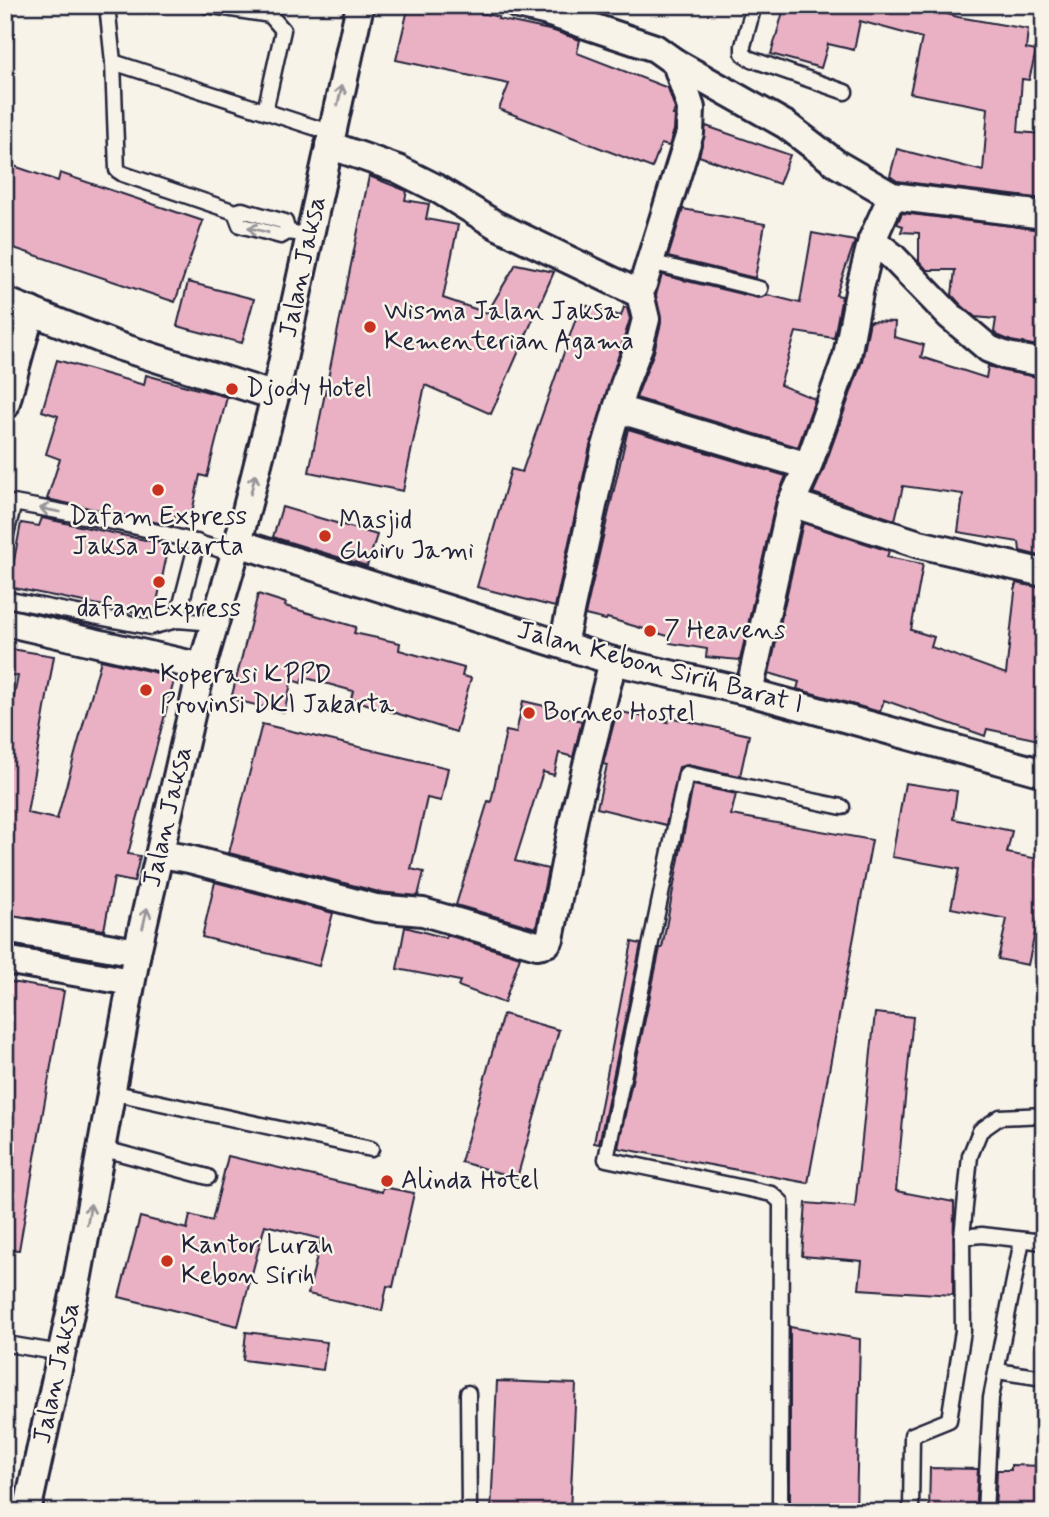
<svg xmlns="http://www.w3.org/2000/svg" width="1049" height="1517" font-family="Mynerve,sans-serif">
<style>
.building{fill:#eab1c4;stroke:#22223b;stroke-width:2}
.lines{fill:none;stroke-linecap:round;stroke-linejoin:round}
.lane-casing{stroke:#22223b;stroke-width:19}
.street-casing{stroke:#22223b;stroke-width:32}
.lane{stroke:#f7f3e8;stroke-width:14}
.street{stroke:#f7f3e8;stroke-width:26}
.oneway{stroke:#97959a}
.poi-dot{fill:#c8321e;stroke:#f7f3e8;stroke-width:2.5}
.labels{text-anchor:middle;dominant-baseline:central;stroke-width:5;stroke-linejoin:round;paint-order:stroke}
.street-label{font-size:26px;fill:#22223b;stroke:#f7f3e8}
.poi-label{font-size:26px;fill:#22223b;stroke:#f7f3e8;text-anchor:start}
</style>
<rect width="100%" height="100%" fill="#f7f3e8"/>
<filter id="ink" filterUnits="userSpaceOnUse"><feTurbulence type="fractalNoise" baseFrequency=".0143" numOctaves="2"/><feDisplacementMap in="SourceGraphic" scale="14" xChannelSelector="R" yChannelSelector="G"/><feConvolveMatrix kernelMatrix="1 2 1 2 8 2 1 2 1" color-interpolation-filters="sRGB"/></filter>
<g filter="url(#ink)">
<!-- building -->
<g class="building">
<polygon points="409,5 445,5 499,17 498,19 554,31 580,40 577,53 668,88 675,109 673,115 675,115 674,130 669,146 661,144 652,168 499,109 509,84 396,60"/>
<polygon points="785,5 915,5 958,17 1028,29 1026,49 1036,51 1029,80 1022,79 1018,132 1044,134 1044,199 897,181 890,176 897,149 983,171 988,108 910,93 922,38 860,21 854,50 828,44 821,68 771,54"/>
<polygon points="706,126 790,155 779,184 699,156"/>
<polygon points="5,163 58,181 60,173 203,221 175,302 5,245"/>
<polygon points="369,176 407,191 405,200 429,204 426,219 458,225 443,298 487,313 516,264 554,272 491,414 425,385 403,491 309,472"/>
<polygon points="683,209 765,224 755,278 668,257"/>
<polygon points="902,213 1044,230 1044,347 1011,341 997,335 994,332 996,319 975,317 960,304 952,295 955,270 927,270 919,261 919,233 901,232 903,226 897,224"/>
<polygon points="812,233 855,241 836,295 842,296 834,338 796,332 780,385 815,399 798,447 636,398 654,352 661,323 656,295 662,275 758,298 768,295 800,303"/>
<polygon points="188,282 254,299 242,343 177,326"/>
<polygon points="581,304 621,316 624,307 627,308 630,319 590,446 555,607 477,587 511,469 522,472"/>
<polygon points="870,321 895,322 894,337 924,345 921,357 986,378 988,366 1004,371 1044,378 1044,557 1020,551 1019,542 958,532 963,494 903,486 895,520 813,493 823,471 862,361"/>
<polygon points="57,360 144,385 146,375 227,397 207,477 200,475 191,517 176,513 173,526 47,499 60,459 46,454 58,416 42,411"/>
<polygon points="628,429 786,476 776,500 740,660 706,657 707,649 670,643 671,637 607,618 606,620 585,615"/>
<polygon points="282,507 377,535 367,566 273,537"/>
<polygon points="42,518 169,545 154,616 9,587 21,523 39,526"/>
<polygon points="803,523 889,551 887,557 923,564 911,630 934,637 931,647 1006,674 1016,583 1042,588 1035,646 1044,647 1044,741 987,729 985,736 884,700 880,712 797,689 799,682 769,673"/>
<polygon points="258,594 286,603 285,606 356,627 354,633 400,643 399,650 464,668 462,676 471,678 456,732 351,699 353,691 303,677 301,683 292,680 284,712 231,699"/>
<polygon points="5,648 54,656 27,813 57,819 101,660 175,677 128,854 140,856 134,882 114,878 104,930 5,914 5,889 9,867 5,866 5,742 18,676 5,674"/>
<polygon points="523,701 562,710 561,716 582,721 573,757 559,753 554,775 543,772 515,861 548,869 536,928 456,905 488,801 491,802 506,731 516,733"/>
<polygon points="617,711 668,722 669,717 749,735 740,776 688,765 679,767 666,825 597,808 607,765 603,764"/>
<polygon points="262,724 448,768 441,801 427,798 411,869 424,872 418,896 379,892 229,853"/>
<polygon points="905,783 957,791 953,819 1012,831 1007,853 1044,860 1044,891 1028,965 998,959 1007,919 951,908 959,869 892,857"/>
<polygon points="693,785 736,794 731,815 872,840 808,1183 618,1148 660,948 662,948"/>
<polygon points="215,882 333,913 319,966 202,937"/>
<polygon points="405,927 446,938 447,935 520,957 504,1003 458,986 460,981 397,969"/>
<polygon points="632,942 641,944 599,1144 594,1143"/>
<polygon points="5,981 64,991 19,1250 5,1249"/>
<polygon points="875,1013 913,1017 896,1191 954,1202 953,1295 859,1289 862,1261 802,1256 806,1203 855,1207"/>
<polygon points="503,1014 559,1030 517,1178 461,1162"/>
<polygon points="228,1156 382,1192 383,1187 414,1193 393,1287 387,1286 382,1311 308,1294 321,1239 265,1225 238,1326 119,1297 140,1217 187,1229 190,1215 212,1221"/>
<polygon points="790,1327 860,1339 856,1512 790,1512"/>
<polygon points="246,1332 327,1342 323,1370 243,1360"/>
<polygon points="497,1381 576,1384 570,1512 491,1512"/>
<polygon points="1011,1465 1044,1466 1044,1512 995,1512 997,1470 1011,1470"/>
<polygon points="930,1468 978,1469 975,1512 929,1512"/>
</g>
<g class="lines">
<!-- lane casing -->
<g class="lane-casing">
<g id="lane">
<polyline points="107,5 113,62 332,133"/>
<polyline points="206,5 270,15 283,30 265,111"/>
<polyline points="754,5 743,46 743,53 748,58 845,92"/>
<polyline points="113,62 117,170 123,174 235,212 242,210 285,222 288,232"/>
<polyline points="235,212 240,225 281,236 288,232 295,233"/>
<polyline points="650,262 760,289"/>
<path d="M5,538L14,503C89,517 163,529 235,555"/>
<polyline points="5,599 150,627 177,620 215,623"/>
<polyline points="177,620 197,542"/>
<polyline points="111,1092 371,1149"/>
<polyline points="101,1148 208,1177"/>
<polyline points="962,1237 982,1235 1044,1242"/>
<polyline points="7,1344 61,1353"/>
<polyline points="997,1371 1044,1378"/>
<polyline points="468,1393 469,1512"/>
<polyline points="780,1512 781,1202 772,1194 606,1159 686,774 842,807"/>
<polyline points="911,1512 912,1435 949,1420 963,1331 962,1237 970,1156 980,1131 1000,1117 1044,1115"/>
<polyline points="985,1512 991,1398 1022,1240"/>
</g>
</g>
<!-- street casing -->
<g class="street-casing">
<g id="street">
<polyline points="518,5 544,11 655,48 676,63 786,125 837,164 892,196 1044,215"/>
<polyline points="329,145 398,169 436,188 496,225 640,294"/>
<polyline points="872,240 892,256 949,315 989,349 1007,356 1044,363"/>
<polyline points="5,301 118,346 275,396"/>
<polyline points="5,406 31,311"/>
<polyline points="617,409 808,466"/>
<polyline points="791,503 919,544 1044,573"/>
<polyline points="238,543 613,661 749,692 1044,773"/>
<polyline points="5,622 202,667"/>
<polyline points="563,644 605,450 624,385 639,346 646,319 640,294 690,133 691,108 676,63"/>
<polyline points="749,692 791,503 808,466 847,356 860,287 872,240 892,196"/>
<polyline points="160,854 189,859 376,908 423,912 537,945 547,943 550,939 575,813 613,661"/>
<polyline points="5,929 137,952"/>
<polyline points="5,960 131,982"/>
<polyline points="27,1512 77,1281 137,952 202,667 238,543 275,396 360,5"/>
</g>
</g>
<!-- lane -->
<use href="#lane" class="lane"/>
<!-- street -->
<use href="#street" class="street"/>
</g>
<!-- one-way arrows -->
<defs><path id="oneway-shaft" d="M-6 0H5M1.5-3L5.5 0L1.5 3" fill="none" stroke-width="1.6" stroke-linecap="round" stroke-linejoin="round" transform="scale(1.75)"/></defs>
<g class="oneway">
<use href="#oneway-shaft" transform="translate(340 95) rotate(-77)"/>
<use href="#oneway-shaft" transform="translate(258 230) rotate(-165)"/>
<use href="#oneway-shaft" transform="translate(253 484) rotate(-76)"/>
<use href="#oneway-shaft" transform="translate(50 510) rotate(-169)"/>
<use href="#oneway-shaft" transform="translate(145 918) rotate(-77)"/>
<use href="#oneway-shaft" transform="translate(89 1214) rotate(-80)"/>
</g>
</g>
<!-- markers -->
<g class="poi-dot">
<circle cx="370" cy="327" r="7"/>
<circle cx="232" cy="389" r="7"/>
<circle cx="158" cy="490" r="7"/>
<circle cx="325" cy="536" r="7"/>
<circle cx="159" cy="582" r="7"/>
<circle cx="650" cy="631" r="7"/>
<circle cx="146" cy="690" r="7"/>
<circle cx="529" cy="713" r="7"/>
<circle cx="387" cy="1181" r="7"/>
<circle cx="167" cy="1261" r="7"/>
</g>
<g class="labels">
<!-- street labels -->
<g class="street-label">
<text transform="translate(303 267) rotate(-78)">Jalan Jaksa</text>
<text transform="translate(660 668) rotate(15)">Jalan Kebon Sirih Barat I</text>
<text transform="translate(168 817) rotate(-77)">Jalan Jaksa</text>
<text transform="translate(57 1373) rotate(-78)">Jalan Jaksa</text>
</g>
<!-- poi labels -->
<g class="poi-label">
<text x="384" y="312">Wisma Jalan Jaksa<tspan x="384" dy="30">Kementerian Agama</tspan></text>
<text x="246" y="389">Djody Hotel</text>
<text x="158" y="517" text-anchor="middle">Dafam Express<tspan x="158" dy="30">Jaksa Jakarta</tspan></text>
<text x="339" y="521">Masjid<tspan x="339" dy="30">Ghoiru Jami</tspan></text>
<text x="159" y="609" text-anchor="middle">dafamExpress</text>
<text x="664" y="631">7 Heavens</text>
<text x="160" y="675">Koperasi KPPD<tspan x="160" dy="30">Provinsi DKI Jakarta</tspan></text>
<text x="543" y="713">Borneo Hostel</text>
<text x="401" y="1181">Alinda Hotel</text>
<text x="181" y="1246">Kantor Lurah<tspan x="181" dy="30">Kebon Sirih</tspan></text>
</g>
</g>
<!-- margin -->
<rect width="1049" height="1517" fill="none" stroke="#f7f3e8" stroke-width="28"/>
<rect x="14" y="14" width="1021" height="1489" fill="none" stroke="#22223b" stroke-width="2.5" filter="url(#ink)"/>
</svg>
